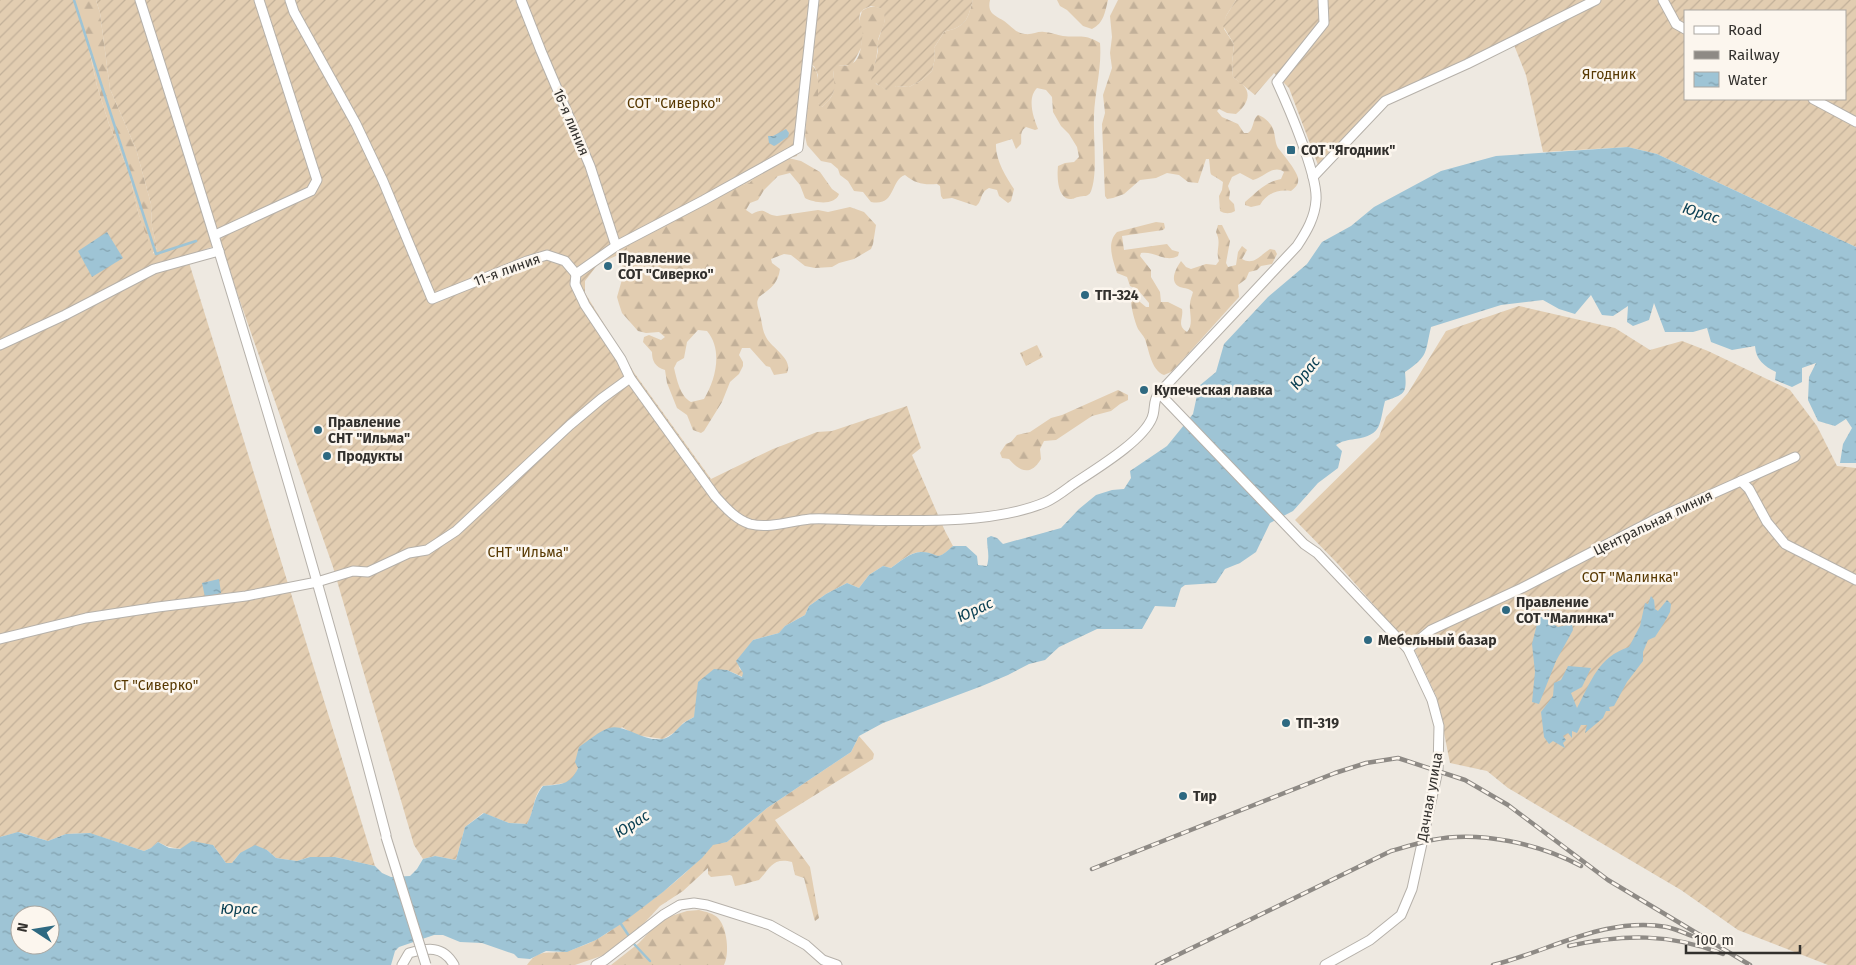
<svg xmlns="http://www.w3.org/2000/svg" width="1856" height="965" font-family="'Fira Sans',sans-serif">
<style>
.forest{fill:url(#forest-firs);fill-rule:evenodd}
.park{fill:url(#park-crowns)}
.garden{fill:url(#garden-furrows);fill-rule:evenodd}
.water{fill:url(#water-ripples);fill-rule:evenodd}
.lines{fill:none;stroke-linecap:round;stroke-linejoin:round}
.stream{stroke:#9ec4d5;stroke-width:2.5}
.minor-casing{stroke:#b6b1aa;stroke-width:11}
.minor{stroke:#fff;stroke-width:9}
.rail-casing{stroke:#8e8a85;stroke-width:4.5}
.rail{stroke:#fcf6ee;stroke-width:2.5;stroke-dasharray:8;stroke-linecap:butt}
.minor-bridge-casing{stroke:#b6b1aa;stroke-width:11;stroke-linecap:butt}
.minor-bridge{stroke:#fff;stroke-width:9}
.poi-dot{fill:#2e6981;stroke:#fcf6ee;stroke-width:2}
.labels{text-anchor:middle;dominant-baseline:central;stroke-width:5;stroke-linejoin:round;paint-order:stroke}
.park-label{font-size:14px;fill:#573801;stroke:#fcf6ee}
.street-label{font-size:14px;fill:#32302d;stroke:#fcf6ee}
.poi-label{font-size:14px;font-weight:bold;fill:#32302d;stroke:#fcf6ee;text-anchor:start}
.water-label{font-size:15px;font-style:italic;fill:#0b4053;stroke:#fcf6ee}
</style>
<defs>
<pattern id="forest-firs" width="22" height="20" patternUnits="userSpaceOnUse" patternTransform="scale(1.25)"><rect width="22" height="20" fill="#e2cdb1"/><path d="M5 1l3.5 6h-7zM16 11l3.5 6h-7z" fill="#c2b099"/></pattern>
<pattern id="park-crowns" width="20" height="18" patternUnits="userSpaceOnUse" patternTransform="scale(1.25)"><rect width="20" height="18" fill="#e2cdb1"/><path d="M2 6a3 3 0 1 1 6 0M12 15a3 3 0 1 1 6 0" fill="none" stroke="#c2b099"/></pattern>
<pattern id="garden-furrows" width="10" height="10" patternUnits="userSpaceOnUse" patternTransform="scale(1.25)"><rect width="10" height="10" fill="#e2cdb1"/><path d="M-1 1l2-2M0 10L10 0M9 11l2-2" fill="none" stroke="#c2b099"/></pattern>
<pattern id="water-ripples" width="26" height="14" patternUnits="userSpaceOnUse" patternTransform="scale(1.25)"><rect width="26" height="14" fill="#9ec4d5"/><path d="M2 4q2-2 4 0t4 0M15 11q2-2 4 0t4 0" fill="none" stroke="#81a0ad"/></pattern>
</defs>
<rect width="100%" height="100%" fill="#eee9e1"/>
<!-- forest -->
<g class="forest">
<polygon points="74,0 96,0 100,13 110,89 136,149 151,204 152,227 157,248 152,254 138,212 129,173 109,124 97,86 88,42"/>
<path d="M973,0H990C986,17 1001,16 1009,25C1015,30 1017,33 1025,34C1032,35 1038,31 1044,32C1050,32 1057,35 1063,36C1080,38 1083,33 1100,43C1102,67 1095,91 1094,115C1093,134 1098,175 1091,191C1088,198 1084,195 1078,197C1074,198 1074,199 1070,199C1057,198 1057,175 1058,166L1065,163L1074,162L1079,157L1077,147L1069,134L1061,126L1053,112L1052,97L1046,90L1037,88C1027,98 1033,117 1038,129L1035,130L1026,127C1019,132 1022,138 1021,144L1016,149L1012,139L996,144C995,159 1006,177 1014,189L1011,201L1008,203L999,196L997,190L989,188C979,193 983,201 976,206L952,198L943,199L941,196L940,186L937,184C924,185 916,184 905,175C890,180 896,207 871,202L863,192L854,191L848,181L840,175L838,169L831,163L821,161L807,145L805,136L811,65C821,70 818,92 818,103L822,107C841,90 831,87 834,67L836,65C840,65 846,66 849,65C865,60 862,32 859,21L862,11C870,4 886,5 885,18C885,26 879,34 878,41C877,45 878,49 877,53C875,66 873,70 876,84L881,86L886,90L896,86L909,87L922,80L932,71L935,58L934,48L944,32C948,30 952,30 956,28C969,22 969,12 973,0Z"/>
<path d="M1057,0H1108C1105,12 1104,23 1092,29L1083,26L1067,10L1060,6Z"/>
<path d="M1118,0H1236L1226,16L1224,29L1234,44L1232,63L1233,77C1236,80 1241,82 1243,85C1253,95 1245,107 1236,114L1227,113L1219,109L1217,111L1222,117L1238,124L1244,133H1248C1254,129 1252,120 1258,115C1264,117 1267,120 1271,125C1276,132 1274,141 1278,148C1283,154 1297,171 1298,178C1299,184 1296,187 1291,191C1278,189 1267,193 1260,205L1251,207L1245,205V202C1257,192 1265,182 1281,179L1284,172C1273,164 1263,178 1253,180L1240,173L1232,177L1228,186L1230,192L1229,199L1234,204L1235,211C1230,214 1225,214 1220,211L1219,196L1222,190L1223,182C1207,170 1212,181 1209,159H1206L1198,183L1188,182L1179,175L1167,173L1156,178L1140,180L1124,194L1113,198L1107,199L1105,196L1102,124L1105,113L1103,95L1112,68L1110,53L1112,37L1110,16Z"/>
<path d="M788,158L801,161L820,172L832,189L839,194C835,206 814,203 805,198L800,185L790,173L778,176L764,190L758,200L750,203L746,210L752,214C766,206 765,215 777,216L818,210L828,212L850,207L864,212L876,225L873,244L871,249L854,259L839,263L832,267L815,268L805,266L791,255L784,254L771,259L772,263L780,269C778,284 770,289 759,297C755,304 759,308 760,315C762,321 762,329 765,335C770,348 794,358 787,373L774,375L770,367L766,366L750,348H742L739,355L743,362V366L739,374L730,382L722,402L704,431L701,433L693,430L687,415L677,408L667,383L665,370C655,367 652,361 652,352L643,342L644,337L649,335L661,340L665,337L659,332L646,333L638,331L622,313L619,304L617,297L623,276L621,268L627,256V246L632,241L703,206L734,187L749,183L758,174ZM698,330L707,331C723,350 716,379 704,399L691,402C680,396 677,380 674,368L677,362L684,358L687,342Z"/>
<path d="M1156,222L1164,223L1165,228L1163,230L1122,236L1124,250L1167,244L1172,250L1179,252L1178,256C1165,263 1155,251 1141,253L1140,256L1151,270V277L1160,292L1161,302H1168L1182,309C1184,318 1176,325 1187,332C1194,324 1189,313 1190,304C1190,300 1192,296 1193,292C1188,287 1183,289 1178,286C1169,280 1177,267 1181,261L1186,267L1191,269L1206,264L1216,265L1219,261C1215,250 1222,244 1216,232L1218,225H1222L1230,241L1226,263L1228,267L1236,265L1238,252L1242,246L1247,250L1242,259C1254,266 1260,255 1270,249L1275,250L1277,254L1272,264L1261,266L1257,270L1249,272L1246,279L1238,285L1239,297C1218,320 1198,343 1177,366L1171,372L1164,375C1151,370 1149,350 1145,339C1143,335 1140,332 1138,329C1134,320 1130,304 1131,295L1133,293L1138,295L1140,302L1146,307H1149V303L1138,290L1130,286L1127,277L1117,273C1113,260 1106,243 1117,232Z"/>
<path d="M1118,390L1128,395V400L1120,404L1111,411L1092,416L1056,440L1044,441L1040,449L1041,459C1031,476 1020,472 1009,459L1002,458L1000,453L1006,444L1011,442L1017,435L1030,432L1051,418L1062,415Z"/>
<path d="M859,736L872,751L874,754L873,759L775,820L810,867L819,918L815,921L814,918L804,878L795,875L792,862C772,857 770,869 759,880C755,881 738,886 735,886L732,876L730,875L711,877L708,874V868L683,891L660,906L635,933L607,954L575,965H527C539,947 551,955 568,951C573,950 578,947 582,946C603,938 614,928 631,915C660,895 690,872 713,844L727,842L767,808L851,752Z"/>
<path d="M699,910C706,912 713,913 718,918C727,927 730,954 724,965H611L639,943L652,929L668,917L687,911Z"/>
</g>
<!-- park -->
<polygon class="park" points="1037,345 1043,357 1026,366 1020,353"/>
<!-- garden -->
<g class="garden">
<path d="M0,0H74L86,35L97,86L109,124L129,173L138,212L153,254L157,248L152,227L151,204L136,149L110,89L100,13L96,0H973C969,12 969,22 956,28C952,30 948,30 944,32L934,48L935,58L932,71L922,80L909,87L896,86L889,91L886,90L871,80L878,51L877,44L885,20L884,13L880,8L871,6L864,9L860,13L859,21L863,30L861,48L852,65H837C826,78 846,86 822,107L819,106L818,103V75L814,66L811,65L797,156L788,158L758,174L749,183L734,187L703,206L632,241L627,246V251L598,264L585,281V293L635,374L711,479L773,449L807,436L817,432L832,431L907,406L921,448L912,455L945,531L953,546C934,563 942,554 922,552C911,551 899,562 891,568L883,566L869,575L859,588L847,583L826,594L809,606L805,615L785,626L779,633L753,640L739,668L744,673L743,677L727,670L694,717L683,723L677,731L663,739L635,735L622,727L578,768L574,778L566,783L542,786C532,799 535,810 527,824L509,823L483,813L465,827L456,860L435,856L423,859L414,845L333,567L220,244L187,256L375,866L335,857H310L297,861L276,858L267,850L240,853L232,863H226L213,845C192,848 178,853 158,842L151,848L144,851L89,833L66,834L48,841L19,832L0,837Z"/>
<path d="M1236,0H1856V247L1657,154L1628,147L1543,152L1526,75L1512,40L1383,99L1318,165L1289,88L1274,73L1255,95L1233,77L1232,63L1234,44L1223,26L1226,16ZM1685,11H1845V99H1685Z"/>
<polygon points="1519,306 1615,328 1650,350 1682,341 1708,351 1790,390 1817,426 1837,466 1856,468 1856,965 1828,965 1738,930 1681,890 1508,788 1487,771 1450,763 1437,698 1416,653 1337,563 1295,520 1379,437 1386,417 1408,393 1446,331"/>
</g>
<!-- water -->
<g class="water">
<path d="M786,129L789,133L788,137C782,140 780,143 774,146L769,143L768,136H773Z"/>
<path d="M1628,147L1657,154L1856,247V463H1840L1843,444L1852,428L1846,419L1835,426L1818,421L1808,400L1809,377L1816,363L1802,368V382L1792,387L1775,380L1776,372C1764,366 1756,360 1755,346L1732,350L1711,342L1707,328L1693,332H1665L1654,303L1649,320L1633,326L1627,322L1628,306L1613,316L1602,315L1591,295L1575,314L1559,309L1543,300L1501,305L1431,327C1425,352 1429,356 1405,372C1407,394 1405,394 1385,401C1379,424 1383,435 1355,439C1348,440 1342,441 1336,445L1342,451L1338,468L1318,483L1293,511L1270,523L1256,552L1240,563L1225,569L1216,583L1185,585L1181,588L1175,607L1155,606L1142,629H1097L1059,647L1045,660L1029,664L1008,675L982,686L883,723L859,736L851,752L767,808L727,842L713,845L702,858L663,892L621,924L596,940L567,952L546,951L530,959L518,958L514,954L482,943L460,942L443,935H434L399,947L395,951L391,965H0V837L18,832L48,841L66,834L90,833L144,851L151,848L158,842L169,848L180,849L192,841L213,845L226,863H232L240,853L255,845L267,850L276,858L297,861L310,857H335L375,866L382,873L391,877L410,876L417,869L423,859L435,856L456,860L465,827L484,813L509,823L527,824C535,809 532,800 543,786C560,784 570,786 578,768L575,762L579,747C588,741 599,731 609,728C624,723 643,742 662,739C672,738 677,728 684,723C686,721 691,719 694,717L698,682L714,669L727,670L742,677L743,673L736,661L753,640L779,633L785,626L805,615L809,606L826,594L847,583L859,588L869,575L883,566L891,568C899,562 912,551 922,552C941,553 934,563 953,546H966L977,556L978,565L987,566C990,555 987,549 987,538L991,536L997,538L1003,544L1061,528L1079,509L1096,495L1112,490L1124,489L1131,478L1130,471L1167,446L1193,414L1199,386L1216,372L1224,344L1268,297L1307,264L1322,242L1351,226L1374,207L1441,171L1496,156ZM20,915H50V945H20Z"/>
<polygon points="107,232 123,258 92,277 78,251"/>
<polygon points="219,579 221,593 205,597 202,583"/>
<path d="M1651,596L1654,600L1655,609L1658,611L1667,600L1671,604L1670,612L1664,623L1655,637L1648,640L1643,652V661L1627,682L1614,706L1609,707L1610,711H1606L1603,718L1585,733L1587,725H1581L1577,733L1572,731V738L1568,733L1563,736L1566,740L1563,743L1565,748L1553,741L1549,744L1544,737L1541,712L1553,696L1554,683L1561,680L1568,666L1591,668L1582,687L1571,693L1577,708C1591,682 1598,657 1629,647L1640,626L1645,603L1648,604Z"/>
<polygon points="1549,610 1552,623 1558,627 1572,624 1573,630 1556,661 1539,704 1532,702 1535,672 1532,644 1537,624 1536,615"/>
</g>
<g class="lines">
<!-- stream -->
<g class="stream">
<polyline points="74,0 156,254 196,241"/>
<polyline points="621,924 629,936"/>
<polyline points="634,944 650,961"/>
</g>
<!-- minor casing -->
<g class="minor-casing">
<g id="minor">
<path d="M140,0C228,276 313,554 386,835"/>
<polyline points="290,0 294,12 356,124 383,181 432,299 527,261 547,255 565,261 576,274"/>
<polyline points="521,0 541,51 590,166 616,246"/>
<polyline points="1663,0 1676,24 1685,29"/>
<polyline points="1813,99 1856,122"/>
<polyline points="1313,177 1385,101 1467,64 1596,0"/>
<polyline points="215,235 311,191 317,180 259,0"/>
<polyline points="0,345 65,315 154,269 219,251"/>
<polyline points="630,378 621,359 585,305 575,284 576,274 616,246 704,200 798,148 814,0"/>
<polyline points="1159,393 1304,544 1317,553 1408,649 1432,700 1439,726 1438,770 1412,889 1401,915 1370,940 1325,965"/>
<polyline points="1741,481 1749,489 1767,522 1785,544 1856,580"/>
<path d="M0,639L86,618L158,607L246,596L317,582L353,571L368,572L409,553L427,550L456,531L570,425L601,399L630,378L715,496C725,507 735,519 750,524C769,529 791,521 810,519C826,518 843,520 859,520C915,521 995,524 1046,502C1055,498 1064,491 1072,485C1094,470 1142,442 1152,418C1156,409 1152,402 1159,393L1297,246C1307,231 1315,217 1316,200C1318,175 1288,106 1277,82L1324,23L1323,0"/>
<polyline points="1408,649 1431,630 1522,588 1658,518 1795,457"/>
<path d="M402,965L409,953C427,948 443,945 454,965"/>
<polyline points="596,965 605,960 663,915 680,905 694,903 707,905 770,925 806,945 823,960 837,965"/>
</g>
</g>
<!-- minor -->
<use href="#minor" class="minor"/>
<!-- rail casing -->
<g class="rail-casing">
<g id="rail">
<polyline points="1092,869 1335,773 1366,763 1398,758 1465,780 1508,805 1608,880 1750,965"/>
<path d="M1569,946C1622,934 1671,933 1723,954"/>
<path d="M1157,965L1391,851C1405,847 1418,843 1432,840C1479,830 1540,844 1581,866"/>
<path d="M1493,965C1550,951 1606,916 1667,927C1676,929 1684,933 1692,936"/>
</g>
</g>
<!-- rail -->
<use href="#rail" class="rail"/>
<!-- minor-bridge casing -->
<g class="minor-bridge-casing">
<polyline id="minor-bridge" points="386,837 426,965"/>
</g>
<!-- minor-bridge -->
<use href="#minor-bridge" class="minor-bridge"/>
</g>
<!-- markers -->
<g class="poi-dot">
<rect x="1286" y="145" width="10" height="10" rx="2.5"/>
<circle cx="608" cy="266" r="5"/>
<circle cx="1085" cy="295" r="5"/>
<circle cx="1144" cy="390" r="5"/>
<circle cx="318" cy="430" r="5"/>
<circle cx="327" cy="456" r="5"/>
<circle cx="1506" cy="610" r="5"/>
<circle cx="1368" cy="640" r="5"/>
<circle cx="1286" cy="723" r="5"/>
<circle cx="1183" cy="796" r="5"/>
</g>
<g class="labels">
<!-- park labels -->
<g class="park-label">
<text x="1609" y="74">Ягодник</text>
<text x="674" y="103">СОТ "Сиверко"</text>
<text x="528" y="552">СНТ "Ильма"</text>
<text x="1630" y="577">СОТ "Малинка"</text>
<text x="156" y="685">СТ "Сиверко"</text>
</g>
<!-- street labels -->
<g class="street-label">
<text transform="translate(571 122) rotate(67)">16-я линия</text>
<text transform="translate(507 270) rotate(-20)">11-я линия</text>
<text transform="translate(1653 523) rotate(-26)">Центральная линия</text>
<text transform="translate(1430 797) rotate(-80)">Дачная улица</text>
</g>
<!-- poi labels -->
<g class="poi-label">
<text x="1301" y="150">СОТ "Ягодник"</text>
<text x="618" y="258">Правление<tspan x="618" dy="16">СОТ "Сиверко"</tspan></text>
<text x="1095" y="295">ТП-324</text>
<text x="1154" y="390">Купеческая лавка</text>
<text x="328" y="422">Правление<tspan x="328" dy="16">СНТ "Ильма"</tspan></text>
<text x="337" y="456">Продукты</text>
<text x="1516" y="602">Правление<tspan x="1516" dy="16">СОТ "Малинка"</tspan></text>
<text x="1378" y="640">Мебельный базар</text>
<text x="1296" y="723">ТП-319</text>
<text x="1193" y="796">Тир</text>
</g>
<!-- water labels -->
<g class="water-label">
<text transform="translate(1701 213) rotate(17)">Юрас</text>
<text transform="translate(1305 373) rotate(-51)">Юрас</text>
<text transform="translate(975 610) rotate(-25)">Юрас</text>
<text transform="translate(632 824) rotate(-32)">Юрас</text>
<text x="239" y="909">Юрас</text>
</g>
</g>
<!-- legend -->
<rect x="1684" y="10" width="162" height="90" fill="#fcf6ee" stroke="#aba7a1"/>
<rect x="1694" y="26" width="25" height="8" fill="#ffffff" stroke="#aba7a1"/>
<text x="1728" y="35" font-size="15" fill="#32302d">Road</text>
<rect x="1694" y="51" width="25" height="8" fill="#8e8a85" stroke="#aba7a1"/>
<text x="1728" y="60" font-size="15" fill="#32302d">Railway</text>
<rect x="1694" y="72" width="25" height="15" fill="url(#water-ripples)" stroke="#aba7a1"/>
<text x="1728" y="85" font-size="15" fill="#32302d">Water</text>
<!-- north arrow -->
<g transform="translate(35 930) rotate(282)"><circle r="24" fill="#fcf6ee" stroke="#aba7a1"/>
<path d="M0-4L9 19L0 12L-9 19Z" fill="#2e6981"/>
<text y="-8" font-size="14" font-weight="bold" text-anchor="middle" fill="#32302d">N</text>
</g>
<!-- scale -->
<path d="M1686 945v8h114v-8" fill="none" stroke="#32302d" stroke-width="2.5"/>
<text x="1694" y="945" font-size="15" fill="#32302d" stroke="#fcf6ee" stroke-width="4" paint-order="stroke">100 m</text>
</svg>
